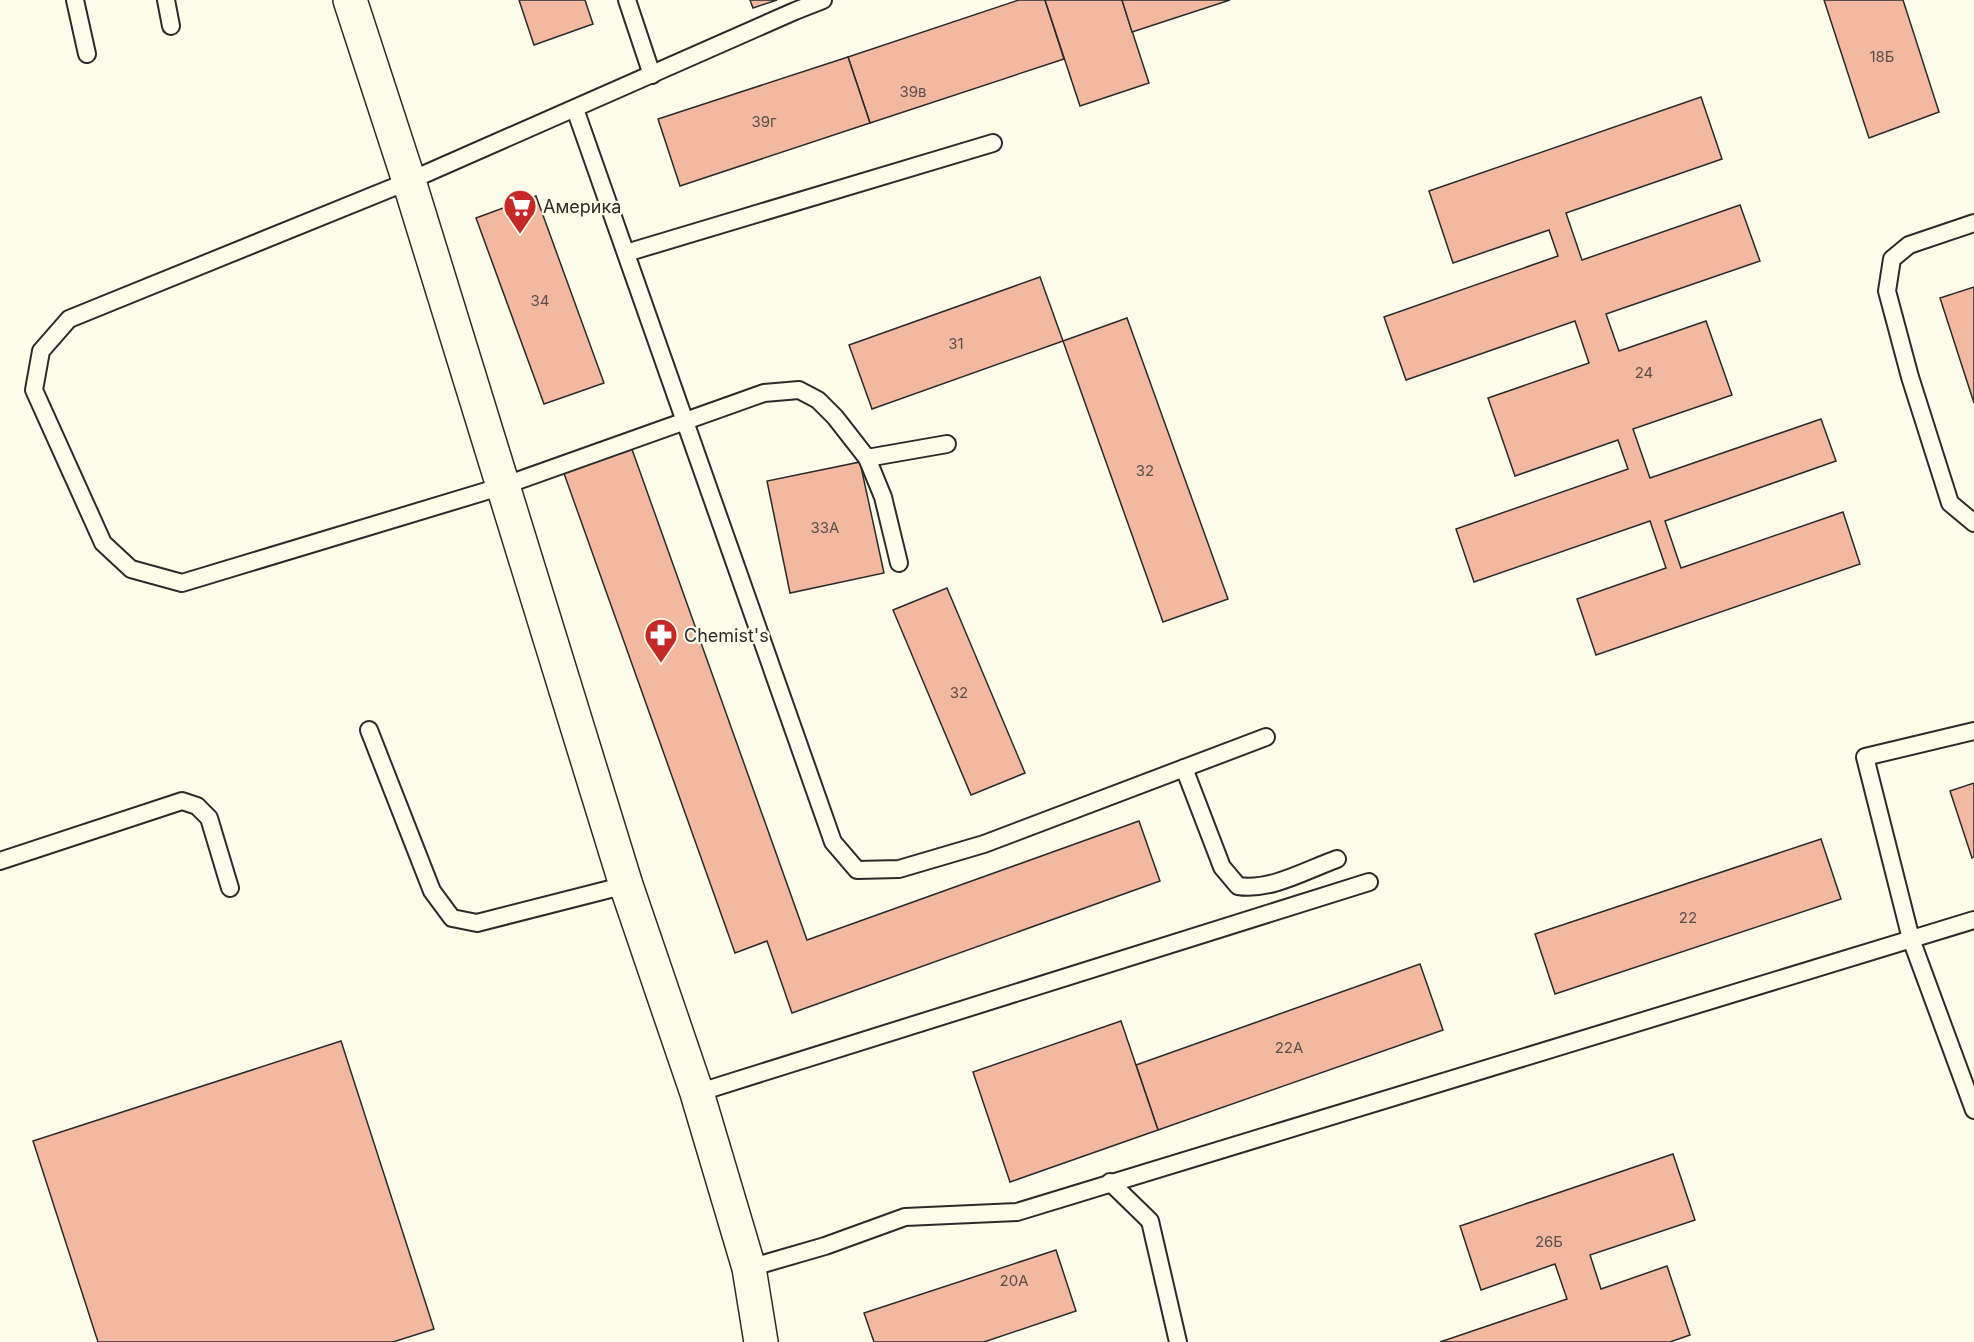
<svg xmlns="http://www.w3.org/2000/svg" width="1974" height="1342" font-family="Inter,sans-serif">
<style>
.building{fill:#f2b8a0;stroke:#2b2b2b;stroke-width:1.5}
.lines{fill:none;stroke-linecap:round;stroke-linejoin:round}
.lane-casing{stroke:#2b2b2b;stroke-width:20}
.secondary-casing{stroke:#2b2b2b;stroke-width:36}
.lane{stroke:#fdfbea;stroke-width:16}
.secondary{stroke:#fdfbea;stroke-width:33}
.labels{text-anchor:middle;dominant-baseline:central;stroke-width:4.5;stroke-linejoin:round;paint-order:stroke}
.number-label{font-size:15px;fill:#5d4e48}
.poi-label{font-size:18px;fill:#2b2b2b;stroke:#fdfbea;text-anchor:start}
</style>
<rect width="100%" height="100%" fill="#fdfbea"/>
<!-- building -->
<g class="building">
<polygon points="519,0 585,0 593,24 534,45"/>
<polygon points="750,0 777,0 753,8"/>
<polygon points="1019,0 1045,0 1064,59 870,123 848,57"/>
<polygon points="1045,0 1122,0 1149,83 1080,106"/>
<polygon points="1122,0 1230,0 1132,32"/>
<polygon points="1824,0 1903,0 1939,112 1869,138"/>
<polygon points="848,57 870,123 680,186 658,119"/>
<polygon points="1701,97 1722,159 1566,213 1582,260 1740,205 1760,261 1606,314 1619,351 1706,321 1732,395 1633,429 1650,478 1821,419 1836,461 1665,521 1681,568 1843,512 1860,564 1596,655 1577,599 1666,568 1650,521 1474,582 1456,529 1628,469 1618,440 1515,476 1488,398 1589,363 1575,321 1406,380 1384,317 1558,256 1549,230 1453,263 1429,191"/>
<polygon points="536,196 604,383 544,404 476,218"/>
<polygon points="1040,277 1063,341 872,409 849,345"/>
<polygon points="1974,287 1974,403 1940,298"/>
<polygon points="1127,318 1228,599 1163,622 1063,341"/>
<polygon points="629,441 807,940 1139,821 1160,881 792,1013 767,941 735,953 561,465"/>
<polygon points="860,462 884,573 790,593 767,481"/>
<polygon points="947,588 1025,773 971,795 893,610"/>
<polygon points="1974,783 1974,857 1972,858 1950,791"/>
<polygon points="1821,839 1841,899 1555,994 1535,934"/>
<polygon points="1420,964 1443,1030 1158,1130 1136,1065"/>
<polygon points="1121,1021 1158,1130 1010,1182 973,1072"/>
<polygon points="341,1041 434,1329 393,1342 98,1342 33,1141"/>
<polygon points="1673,1154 1695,1220 1590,1255 1601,1289 1667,1266 1690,1335 1670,1342 1440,1342 1567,1299 1555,1264 1481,1290 1460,1226"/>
<polygon points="1056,1250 1076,1311 984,1342 874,1342 864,1313"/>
</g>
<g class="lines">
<!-- lane casing -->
<g class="lane-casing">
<g id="lane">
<polyline points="75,0 87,54"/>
<polyline points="166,0 171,26"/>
<polyline points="627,0 652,75"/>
<polyline points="823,0 795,11 409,181 69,319 41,351 34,390 103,543 131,569 182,583 503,486 764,393 799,390 818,400 835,417 867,458 883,497 899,563"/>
<polyline points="575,109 833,842 857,870 899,869 984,844 1266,737"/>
<polyline points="1974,223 1909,245 1892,259 1887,291 1910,377 1950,503 1974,523"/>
<polyline points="626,253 993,143"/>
<polyline points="867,458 947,444"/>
<polyline points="369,730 432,891 452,918 477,923 626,885"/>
<polyline points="1974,731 1865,757 1911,939 1974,1110"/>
<path d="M1184,768L1222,867L1238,886C1271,891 1306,870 1337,859"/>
<polyline points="0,861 182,801 197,806 209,818 230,888"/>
<polyline points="697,1093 1369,882"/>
<polyline points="1110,1182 1150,1221 1178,1342"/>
<polyline points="749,1268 825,1246 905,1217 1017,1212 1974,920"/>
</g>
</g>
<!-- secondary casing -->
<g class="secondary-casing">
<polyline id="secondary" points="350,0 409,181 626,885 697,1093 749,1268 761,1342"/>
</g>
<!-- lane -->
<use href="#lane" class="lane"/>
<!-- secondary -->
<use href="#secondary" class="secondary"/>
</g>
<!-- icons -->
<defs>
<g id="supermarket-pin" transform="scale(1.725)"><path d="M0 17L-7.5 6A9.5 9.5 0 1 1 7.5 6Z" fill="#c62828" stroke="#fdfbea"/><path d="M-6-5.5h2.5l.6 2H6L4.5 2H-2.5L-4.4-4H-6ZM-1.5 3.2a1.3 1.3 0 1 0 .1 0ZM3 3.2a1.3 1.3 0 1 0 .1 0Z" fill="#fff"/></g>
<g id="pharmacy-pin" transform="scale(1.725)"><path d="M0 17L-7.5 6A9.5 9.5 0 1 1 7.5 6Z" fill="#c62828" stroke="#fdfbea"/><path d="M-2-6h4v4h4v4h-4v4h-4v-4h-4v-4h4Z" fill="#fff"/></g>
</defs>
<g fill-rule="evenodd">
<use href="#supermarket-pin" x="520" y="206"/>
<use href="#pharmacy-pin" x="661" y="635"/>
</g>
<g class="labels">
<!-- number labels -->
<g class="number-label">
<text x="1882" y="56">18Б</text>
<text x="913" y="91">39в</text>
<text x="764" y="121">39г</text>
<text x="540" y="300">34</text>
<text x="956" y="343">31</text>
<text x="1644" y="372">24</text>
<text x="1145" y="470">32</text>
<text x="825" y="527">33А</text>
<text x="959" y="692">32</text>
<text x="1688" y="917">22</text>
<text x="1289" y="1047">22А</text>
<text x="1549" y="1241">26Б</text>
<text x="1014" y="1280">20А</text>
</g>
<!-- poi labels -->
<g class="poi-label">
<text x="543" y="206">Америка</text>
<text x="684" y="635">Chemist's</text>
</g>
</g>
</svg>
